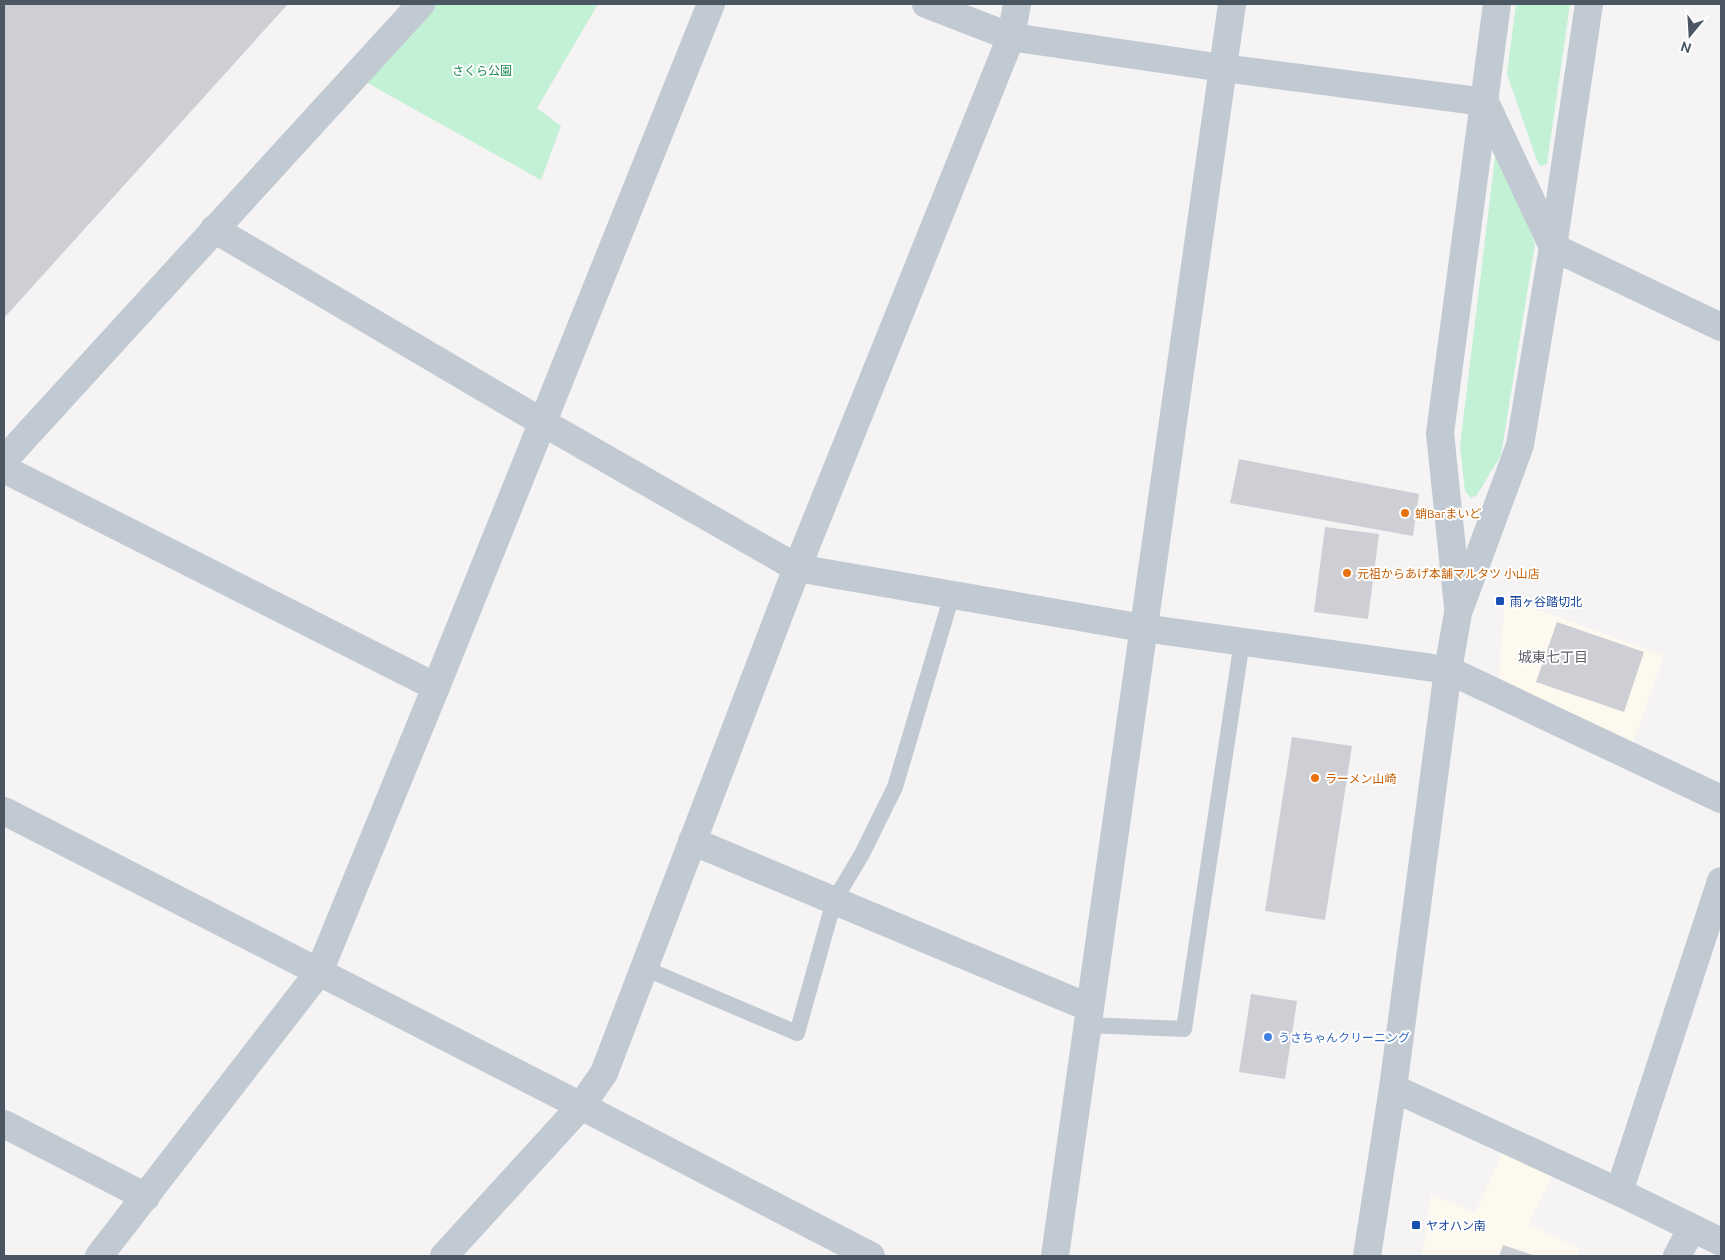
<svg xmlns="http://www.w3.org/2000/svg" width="1725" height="1260" font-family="Ubuntu,'Noto Sans JP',sans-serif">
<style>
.commercial{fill:#fdf9ef}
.green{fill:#c3f1d5}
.building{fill:#cdcfd5}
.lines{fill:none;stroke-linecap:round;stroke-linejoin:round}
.service{stroke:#c1cad2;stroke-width:16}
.minor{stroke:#c1cad2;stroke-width:28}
.tertiary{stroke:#c1cad2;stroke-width:28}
.food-dot{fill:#e8710a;stroke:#fff;stroke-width:2}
.transit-dot{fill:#1a4fb4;stroke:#fff;stroke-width:2}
.shop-dot{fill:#3f7fe0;stroke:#fff;stroke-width:2}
.labels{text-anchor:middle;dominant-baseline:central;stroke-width:4;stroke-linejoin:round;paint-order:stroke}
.park-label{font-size:12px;fill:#17864f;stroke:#fff}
.food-label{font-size:12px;fill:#c56008;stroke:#fff;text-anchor:start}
.transit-label{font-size:12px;fill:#164399;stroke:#fff;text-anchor:start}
.shop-label{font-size:12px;fill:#366cbe;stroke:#fff;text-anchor:start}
.neighbourhood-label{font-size:14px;fill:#5f6368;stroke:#fff}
</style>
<rect width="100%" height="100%" fill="#f5f3f3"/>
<!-- commercial -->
<g class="commercial">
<polygon points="1505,597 1664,656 1630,751 1498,686"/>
<polygon points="1504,1150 1554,1172 1528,1224 1579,1248 1577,1256 1422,1256 1431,1194 1475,1213"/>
</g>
<!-- green -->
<g class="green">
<polygon points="434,4 598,4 537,108 561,126 541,180 364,81"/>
<polygon points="1516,4 1570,4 1547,164 1540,166 1536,158 1507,74"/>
<polygon points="1496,149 1535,244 1501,455 1477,495 1471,498 1465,491 1460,446"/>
</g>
<!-- building -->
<g class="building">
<polygon points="4,4 288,4 4,318"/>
<polygon points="1239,459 1419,494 1413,536 1230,503"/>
<polygon points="1325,527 1379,534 1368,619 1314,612"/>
<polygon points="1557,622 1644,652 1624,712 1536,682"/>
<polygon points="1292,737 1352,746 1325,920 1265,911"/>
<polygon points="1251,994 1297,1001 1285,1079 1239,1072"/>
<polygon points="1503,1245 1536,1256 1499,1256"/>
</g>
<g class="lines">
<!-- service -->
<g class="service">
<polyline points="644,968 797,1033 834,901 862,854 895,787 952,595"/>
<polyline points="1088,1025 1184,1029 1242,641"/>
</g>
<!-- minor -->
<g class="minor">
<polyline points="926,4 1011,37 1223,68 1485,102 1553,247 1721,327"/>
<polyline points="214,229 542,422 797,568 1143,628 1448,670 1721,799"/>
<polyline points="4,460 421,4"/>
<polyline points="4,469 436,687"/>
<polyline points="692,841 1090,1008"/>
<polyline points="1393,1088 1619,1192 1721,1242"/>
<polyline points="581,1106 604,1073 797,568 1011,37 1017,4"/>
<polyline points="4,1124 146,1197"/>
<polyline points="1619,1192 1721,881"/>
<polyline points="99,1256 319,972 436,687 711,4"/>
<polyline points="1055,1256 1232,4"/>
<polyline points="1677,1256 1692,1228"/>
</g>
<!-- tertiary -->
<g class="tertiary">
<polyline points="1458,607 1440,433 1497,4"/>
<polyline points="4,811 581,1106 871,1256"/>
<polyline points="444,1256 581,1106"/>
<polyline points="1367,1256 1393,1088 1448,670 1458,613 1520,445 1553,247 1589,4"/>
</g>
</g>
<!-- markers -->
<g class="food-dot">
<circle cx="1405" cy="513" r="5"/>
<circle cx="1347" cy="573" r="5"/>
<circle cx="1315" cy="778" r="5"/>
</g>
<g class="transit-dot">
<rect x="1495" y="596" width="10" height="10" rx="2.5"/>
<rect x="1411" y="1220" width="10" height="10" rx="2.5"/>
</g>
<circle class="shop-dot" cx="1268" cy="1037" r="5"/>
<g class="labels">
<!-- park labels -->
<g class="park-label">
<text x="482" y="70">さくら公園</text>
</g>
<!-- food labels -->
<g class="food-label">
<text x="1415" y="513">蛸Barまいど</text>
<text x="1357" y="573">元祖からあげ本舗マルタツ 小山店</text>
<text x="1325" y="778">ラーメン山崎</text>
</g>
<!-- transit labels -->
<g class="transit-label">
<text x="1510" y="601">雨ヶ谷踏切北</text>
<text x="1426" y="1225">ヤオハン南</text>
</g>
<!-- shop labels -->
<g class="shop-label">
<text x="1278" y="1037">うさちゃんクリーニング</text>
</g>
<!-- neighbourhood labels -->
<g class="neighbourhood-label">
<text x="1553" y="657">城東七丁目</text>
</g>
</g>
<!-- border -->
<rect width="1725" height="1260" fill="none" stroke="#4a5661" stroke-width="10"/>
<!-- north arrow -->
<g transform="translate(1690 35) rotate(198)" stroke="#ffffff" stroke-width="4" paint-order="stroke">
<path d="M0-4L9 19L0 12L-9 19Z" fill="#4a5661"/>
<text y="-8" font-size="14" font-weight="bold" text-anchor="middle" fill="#4a5661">N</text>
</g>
</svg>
